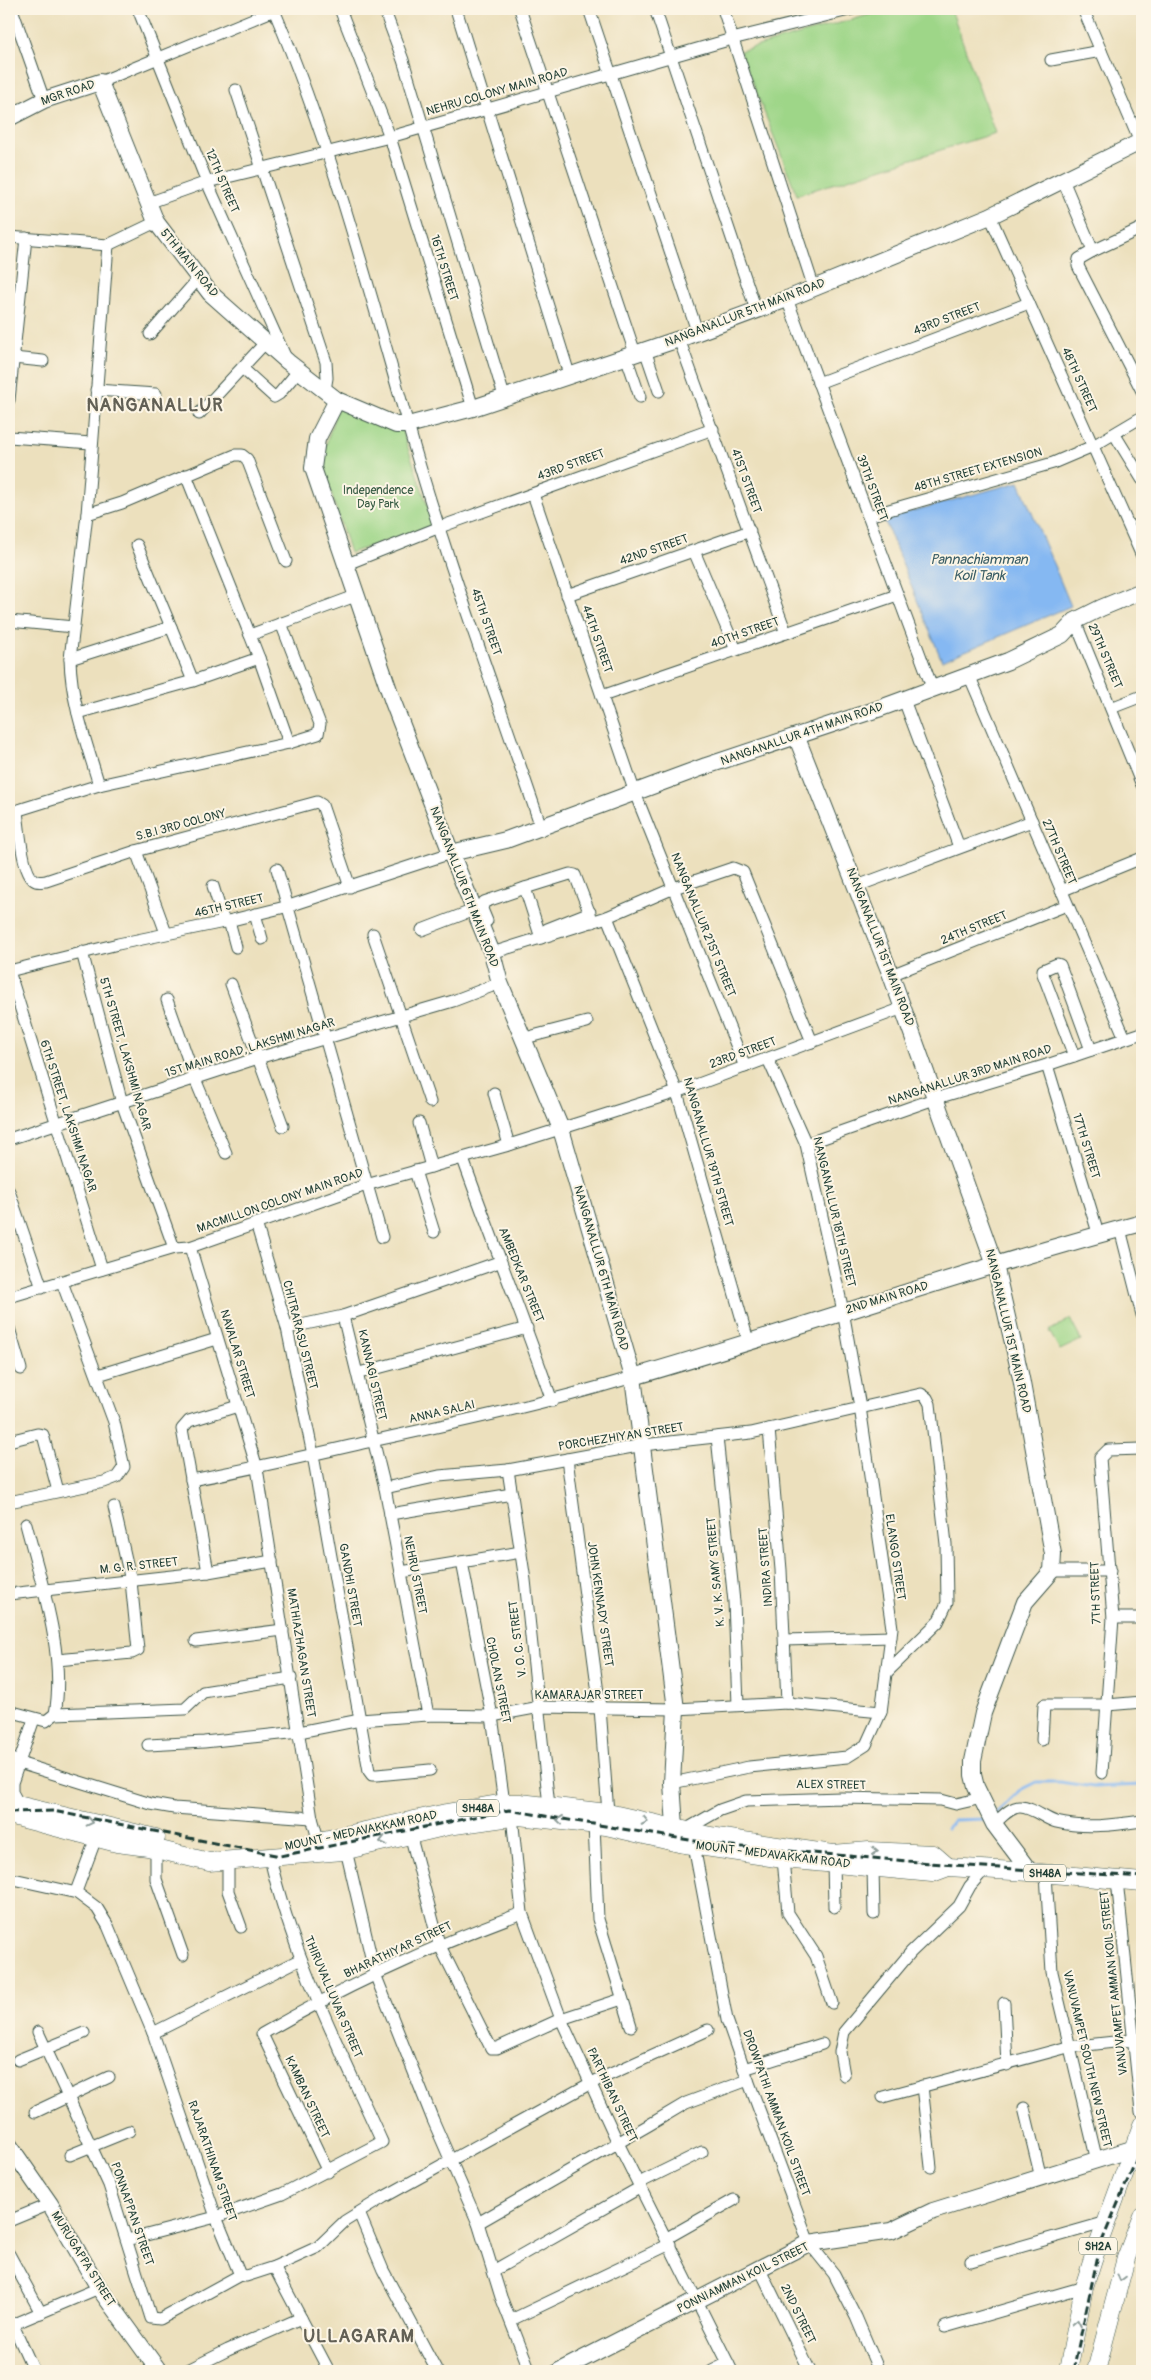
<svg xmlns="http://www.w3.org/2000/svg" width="1151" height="2380" font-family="Pangolin,sans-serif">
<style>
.green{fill:#9ed688;stroke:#5e8a5e}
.water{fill:#85b8f2;stroke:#527a93}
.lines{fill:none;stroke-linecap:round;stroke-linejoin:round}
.stream{stroke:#85b8f2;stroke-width:3}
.street-casing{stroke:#3e5549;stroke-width:13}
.secondary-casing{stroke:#3e5549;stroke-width:18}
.primary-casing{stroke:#3e5549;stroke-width:19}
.street{stroke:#fff;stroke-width:11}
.secondary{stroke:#fff;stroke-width:16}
.primary{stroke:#fff;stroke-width:18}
.rail{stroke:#1f3d34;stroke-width:3;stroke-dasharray:8 4;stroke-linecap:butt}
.oneway{stroke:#8f9e9a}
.labels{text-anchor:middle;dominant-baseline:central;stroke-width:4;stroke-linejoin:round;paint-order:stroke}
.shield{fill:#fcf5e5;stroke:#617469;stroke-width:1}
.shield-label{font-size:11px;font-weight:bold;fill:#1f3d34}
.street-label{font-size:12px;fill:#1f3d34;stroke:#fcf5e5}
.park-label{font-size:12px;fill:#385c45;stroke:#fcf5e5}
.water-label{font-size:14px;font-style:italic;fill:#385c64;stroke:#fcf5e5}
.district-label{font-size:18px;font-weight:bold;letter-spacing:1px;fill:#626055;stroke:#fcf5e5}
</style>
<rect width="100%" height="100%" fill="#fcf5e5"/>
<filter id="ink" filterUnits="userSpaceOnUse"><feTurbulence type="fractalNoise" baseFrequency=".02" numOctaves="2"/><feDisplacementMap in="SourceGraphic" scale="10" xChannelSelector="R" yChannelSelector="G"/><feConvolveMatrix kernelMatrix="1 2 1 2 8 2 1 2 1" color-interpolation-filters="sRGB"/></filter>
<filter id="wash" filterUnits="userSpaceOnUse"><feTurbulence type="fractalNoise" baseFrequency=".0096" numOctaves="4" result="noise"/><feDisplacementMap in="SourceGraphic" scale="20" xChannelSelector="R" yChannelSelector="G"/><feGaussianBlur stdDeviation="1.12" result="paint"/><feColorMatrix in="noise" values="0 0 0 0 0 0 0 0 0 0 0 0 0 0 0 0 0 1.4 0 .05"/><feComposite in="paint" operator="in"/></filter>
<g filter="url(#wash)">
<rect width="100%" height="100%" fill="#ece0bd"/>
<!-- green -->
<g class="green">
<polygon points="890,9 951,9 995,133 797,195 740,51"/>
<polygon points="339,402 402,430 434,525 350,553 321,461"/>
<polygon points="1070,1319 1081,1340 1060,1350 1049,1331"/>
</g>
<!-- water -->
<polygon class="water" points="1019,482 1071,606 942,661 884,519"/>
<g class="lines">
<!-- stream -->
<g class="stream">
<polyline points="995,1814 1022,1789 1036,1782 1060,1782 1094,1787 1142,1785"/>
<polyline points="947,1829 954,1820 986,1819"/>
</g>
</g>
</g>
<g filter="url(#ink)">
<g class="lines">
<!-- street casing -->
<g class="street-casing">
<g id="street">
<polyline points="12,9 44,100"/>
<polyline points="138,9 207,182 285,356"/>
<polyline points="340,9 390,137 473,408"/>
<polyline points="384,9 403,60 504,396"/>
<polyline points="456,9 569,374"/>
<polyline points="520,9 635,353"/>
<polyline points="589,9 697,331"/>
<polyline points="655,9 756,310"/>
<polyline points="723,9 814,288"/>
<polyline points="1083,9 1140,142"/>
<path d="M274,10C331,144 368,286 408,425C446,561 496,693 541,827"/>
<polyline points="1051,60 1101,51"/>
<polyline points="100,82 277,9"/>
<polyline points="236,90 326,362 327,378 325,390"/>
<polyline points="1063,180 1093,251 1079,259 1078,266 1142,391"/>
<polyline points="148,203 207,182 390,137 732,39 853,9"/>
<polyline points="990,216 1142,556"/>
<polyline points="9,237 108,245 156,222"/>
<polyline points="1093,251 1142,228"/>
<polyline points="787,299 932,687"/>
<polyline points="150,334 199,278"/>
<polyline points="679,339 786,633"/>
<polyline points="645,350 659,391"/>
<polyline points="626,356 640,397"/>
<polyline points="13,358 43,361"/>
<polyline points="242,368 274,397 279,394 299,370"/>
<polyline points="818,383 1029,303"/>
<polyline points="96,390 156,394"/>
<polyline points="9,400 26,238"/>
<polyline points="199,414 265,343"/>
<polyline points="1115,435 1142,479"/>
<polyline points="9,437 91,443"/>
<polyline points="186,475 250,635 358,595"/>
<polyline points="533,494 635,793 745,1067"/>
<polyline points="87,514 122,503 235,455 242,455 247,459 286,561"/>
<polyline points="868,516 1053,463 1093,446 1142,417"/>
<polyline points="694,551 736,650"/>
<polyline points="347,564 440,527 713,429"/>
<polyline points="567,595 750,531"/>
<polyline points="9,621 74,627"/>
<polyline points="1075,621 1142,785"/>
<polyline points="171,627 193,681"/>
<polyline points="259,658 289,743"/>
<polyline points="70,659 171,627 137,545"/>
<polyline points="969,675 1125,1038"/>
<polyline points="602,696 897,595"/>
<polyline points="904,700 959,847"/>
<polyline points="1111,708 1142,696"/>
<polyline points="78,713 193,681 259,658 250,635"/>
<path d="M99,785C87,744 71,703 70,659L87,514L108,245"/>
<path d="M17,811C19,826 22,872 34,880C38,883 42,881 46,881L136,851L317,802L322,805L350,887"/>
<polyline points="9,813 99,785 289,743 318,734 320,724 281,623"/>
<polyline points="136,851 166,933"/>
<polyline points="277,869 382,1237"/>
<polyline points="213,886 224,922"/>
<polyline points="857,886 1032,821"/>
<polyline points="1061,891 1142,858"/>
<polyline points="255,914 262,939"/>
<polyline points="607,917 677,1092 749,1344"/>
<polyline points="229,921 236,947"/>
<polyline points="487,921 482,909 484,902 525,888"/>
<polyline points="547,929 590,912"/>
<polyline points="422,930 474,910"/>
<polyline points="373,934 430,1102"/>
<polyline points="541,938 525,888 570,874 575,875 593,922"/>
<polyline points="82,952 122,1103 174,1248"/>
<polyline points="492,953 607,917 674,888 733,868 743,872 812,1042"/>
<polyline points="9,971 118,944 224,922 289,906 451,853"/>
<polyline points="9,971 102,1269"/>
<polyline points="891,975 1067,905"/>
<polyline points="231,984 283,1126"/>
<polyline points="167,1000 195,1079 226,1153"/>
<polyline points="525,1038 587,1022"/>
<polyline points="1074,1056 1043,974 1043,970 1057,964 1060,965 1091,1050"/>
<polyline points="1047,1065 1099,1236"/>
<polyline points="494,1093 509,1145"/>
<polyline points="419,1123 431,1167"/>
<polyline points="9,1139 258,1058 453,1001 500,983"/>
<polyline points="806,1144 937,1098 1047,1065 1142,1033"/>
<path d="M463,1159C492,1240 524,1320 552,1401"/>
<polyline points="415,1171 434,1232"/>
<polyline points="9,1191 42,1288"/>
<polyline points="256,1223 287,1328 313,1455 369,1771 372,1775 377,1775 430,1770"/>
<polyline points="1120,1229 1142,1315"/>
<polyline points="190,1247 257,1468 312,1818 319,1842 324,1846"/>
<polyline points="9,1297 174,1248 190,1247 366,1185 509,1145 677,1092 903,1008"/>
<polyline points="343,1316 385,1488 428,1715"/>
<polyline points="9,1328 21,1369"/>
<polyline points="287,1328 343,1316 499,1262"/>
<polyline points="359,1373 527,1328"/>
<polyline points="98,1375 217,1339"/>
<polyline points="769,1429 781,1570 787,1703"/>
<polyline points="717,1437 734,1602 738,1705"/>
<polyline points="9,1441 37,1434 43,1435 58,1491"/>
<polyline points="567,1459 600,1708 608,1813"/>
<polyline points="508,1470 525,1580 549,1806"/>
<path d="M191,1480C252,1469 311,1455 372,1441C460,1422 547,1403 633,1377"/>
<polyline points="385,1488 439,1476 508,1470 643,1445 751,1433 921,1394 927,1398 930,1404 946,1544 947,1603 938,1622 886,1673"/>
<polyline points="9,1502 104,1482 117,1477 124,1467 114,1422 62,1282"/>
<polyline points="390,1514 512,1494"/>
<path d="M26,1524C41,1582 66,1654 55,1714"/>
<polyline points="462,1562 492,1716 504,1803"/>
<polyline points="1052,1571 1110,1571"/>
<polyline points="208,1572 182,1429 189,1421 238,1406"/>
<polyline points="401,1572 521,1552"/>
<polyline points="9,1594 208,1572 272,1561"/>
<polyline points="1113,1618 1142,1618"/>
<polyline points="785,1640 891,1637"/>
<polyline points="196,1641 283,1630"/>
<polyline points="57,1660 132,1653 138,1650 131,1581 114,1507"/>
<polyline points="9,1711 46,1721 55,1714 185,1709 203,1692 291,1678"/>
<polyline points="1042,1740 1044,1705 1107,1705 1142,1702"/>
<polyline points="148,1745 204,1742 299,1732 360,1720 428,1715 492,1716 540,1707 676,1709 787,1703 881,1712"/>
<polyline points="9,1757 19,1763 151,1804 174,1808 312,1818"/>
<polyline points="1102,1773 1113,1618 1100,1458 1108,1450 1142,1449"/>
<polyline points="672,1783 749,1767 847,1757 866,1745 881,1712 892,1628 860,1407 843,1311 806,1144 768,1059"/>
<polyline points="16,1809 18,1803 12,1792 12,1783 34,1719"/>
<polyline points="512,1816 522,1913 561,2019 618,2143 732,2371"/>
<polyline points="594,1824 598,1919 631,2026"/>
<path d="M994,1824C1002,1817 1010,1807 1020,1807C1032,1807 1045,1819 1056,1822C1085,1829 1114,1825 1142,1821"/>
<polyline points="685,1830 720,1810 746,1801 841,1798 941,1800 956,1804 982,1798"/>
<polyline points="410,1834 439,1944 491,2048 497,2048 561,2019 622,1999"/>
<polyline points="96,1838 77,1889 77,1893 97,1908 108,1926 153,2033 216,2217 240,2275 246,2276 274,2267 318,2247 345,2221 384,2197 591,2083 708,2030"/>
<polyline points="694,1846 727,2020 748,2080 809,2243 834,2274 856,2317 879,2371"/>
<polyline points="156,1849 156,1879 183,1955"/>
<polyline points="346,1850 375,1974 433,2120 478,2223 501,2297 530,2371"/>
<polyline points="783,1859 788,1913 816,1956 832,2003"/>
<polyline points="228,1861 228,1891 241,1927"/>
<polyline points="833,1862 834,1907"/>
<polyline points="873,1867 874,1914"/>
<polyline points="1046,1874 1052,1972 1097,2161"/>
<polyline points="9,1878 77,1893"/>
<polyline points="1117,1880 1141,2112"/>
<polyline points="1004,2003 1007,2065"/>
<polyline points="38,2032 109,2185 151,2318 160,2319 240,2275"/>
<polyline points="153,2033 301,1959"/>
<polyline points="18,2060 84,2033"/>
<polyline points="744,2069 822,2044"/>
<polyline points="844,2075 840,2052 844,2032 911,1952 959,1906 970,1886 983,1871"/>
<polyline points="922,2086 931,2167"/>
<polyline points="883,2097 1068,2047 1133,2040"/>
<polyline points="1024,2108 1041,2178"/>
<polyline points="35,2112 109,2077"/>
<polyline points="70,2155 129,2131"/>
<path d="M328,2172L262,2034C347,1985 430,1947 522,1913"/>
<polyline points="639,2183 702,2152"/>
<polyline points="359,2213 383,2270 437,2371"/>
<polyline points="9,2221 50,2204"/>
<polyline points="478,2223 649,2125 686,2103 748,2080"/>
<polyline points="667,2238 734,2200"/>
<path d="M127,2240L216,2217L282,2194L382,2142C340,2049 293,1958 270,1858"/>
<polyline points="9,2254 41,2313"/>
<polyline points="971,2261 1107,2222"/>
<polyline points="274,2267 329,2371"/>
<polyline points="760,2269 810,2371"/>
<polyline points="493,2271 641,2187"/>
<polyline points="511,2320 670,2244"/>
<polyline points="13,2325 34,2371"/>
<polyline points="9,2326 99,2288"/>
<polyline points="945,2327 1084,2287"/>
<polyline points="186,2371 228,2350 301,2318"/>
<polyline points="712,2371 728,2363"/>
</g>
</g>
<!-- secondary casing -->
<g class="secondary-casing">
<g id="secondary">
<polyline points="9,118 44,100 100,82 156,222 210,293 288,362 337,400 396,425 408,425 473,408 679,339 787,299 990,216 1140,142 1142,146"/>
<polyline points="337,400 317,439 313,468 393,702 451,853 492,953 500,983 561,1129 633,1377 676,1709 672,1783 676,1841"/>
<polyline points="797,738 891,975 995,1265 1021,1378 1053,1554 1052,1571 1025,1602 983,1713 973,1761 973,1775 976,1787 994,1824 1030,1872"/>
<polyline points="451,853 506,840 706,766 878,709 1008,661 1062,635 1075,621 1101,608 1142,591"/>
<path d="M633,1377C803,1328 971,1268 1142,1223"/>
<polyline points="9,2145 50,2204 99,2288 159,2371"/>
<polyline points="559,2371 809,2243 891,2231 933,2211 1135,2148"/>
</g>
</g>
<!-- primary casing -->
<g class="primary-casing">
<g id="primary">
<polyline points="9,1803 156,1838"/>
<polyline points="9,1815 117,1843 148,1847 209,1862 343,1851 448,1826 519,1816 606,1826 679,1843 783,1859 932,1873 948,1867 1030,1872 1142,1882"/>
<polyline points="315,1842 446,1813 504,1803 520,1803 608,1813 710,1836 833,1854 869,1851 933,1854 948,1867"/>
<polyline points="1068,2371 1084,2287 1093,2259 1142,2125"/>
<polyline points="1096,2371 1126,2258 1142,2216"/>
</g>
</g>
<!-- street -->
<use href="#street" class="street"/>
<!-- secondary -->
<use href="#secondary" class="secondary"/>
<!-- primary -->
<use href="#primary" class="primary"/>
<!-- rail -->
<g class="rail">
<polyline points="9,1812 53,1811 280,1856 509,1810 719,1845 954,1865 1142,1877"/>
<polyline points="1073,2371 1100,2246 1142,2146"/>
</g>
</g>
<!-- one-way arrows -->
<defs><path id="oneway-chevron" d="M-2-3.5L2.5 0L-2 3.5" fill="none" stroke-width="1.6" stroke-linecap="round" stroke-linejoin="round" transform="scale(1.25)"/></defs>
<g class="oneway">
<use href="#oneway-chevron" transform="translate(560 1820) rotate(-174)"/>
<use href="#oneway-chevron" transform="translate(645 1821) rotate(12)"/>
<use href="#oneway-chevron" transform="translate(90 1822) rotate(13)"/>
<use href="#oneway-chevron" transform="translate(383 1841) rotate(166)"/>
<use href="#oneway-chevron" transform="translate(875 1851) rotate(2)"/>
<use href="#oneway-chevron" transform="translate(1121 2278) rotate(105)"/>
<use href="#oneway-chevron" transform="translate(1077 2323) rotate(-79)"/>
</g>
</g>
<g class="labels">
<!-- shield labels -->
<g class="shield">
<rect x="457" y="1799.5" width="42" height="17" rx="4"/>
<rect x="1024" y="1864.5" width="42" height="17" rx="4"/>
<rect x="1079" y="2237.5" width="38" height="17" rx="4"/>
</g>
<g class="shield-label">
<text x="478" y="1808">SH48A</text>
<text x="1045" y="1873">SH48A</text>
<text x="1098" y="2246">SH2A</text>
</g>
<!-- street labels -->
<g class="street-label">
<text transform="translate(497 92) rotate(-16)">NEHRU COLONY MAIN ROAD</text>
<text transform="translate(68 93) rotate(-19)">MGR ROAD</text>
<text transform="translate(222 181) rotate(67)">12TH STREET</text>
<text transform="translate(189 263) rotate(51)">5TH MAIN ROAD</text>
<text transform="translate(444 268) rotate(73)">16TH STREET</text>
<text transform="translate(745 313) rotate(-21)">NANGANALLUR 5TH MAIN ROAD</text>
<text transform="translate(947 319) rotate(-21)">43RD STREET</text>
<text transform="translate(1079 380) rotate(66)">48TH STREET</text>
<text transform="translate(571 465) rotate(-20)">43RD STREET</text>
<text transform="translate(978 470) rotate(-16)">48TH STREET EXTENSION</text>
<text transform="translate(746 481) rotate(70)">41ST STREET</text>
<text transform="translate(872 488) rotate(70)">39TH STREET</text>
<text transform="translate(654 550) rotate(-19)">42ND STREET</text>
<text transform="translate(486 622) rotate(71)">45TH STREET</text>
<text transform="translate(745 633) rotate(-19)">40TH STREET</text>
<text transform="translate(597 639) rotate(71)">44TH STREET</text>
<text transform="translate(1105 656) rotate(67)">29TH STREET</text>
<text transform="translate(802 734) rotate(-19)">NANGANALLUR 4TH MAIN ROAD</text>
<text transform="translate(181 825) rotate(-15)">S.B.I 3RD COLONY</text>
<text transform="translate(1059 852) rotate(67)">27TH STREET</text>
<text transform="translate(464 887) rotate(69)">NANGANALLUR 6TH MAIN ROAD</text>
<text transform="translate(229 906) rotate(-13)">46TH STREET</text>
<text transform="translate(703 925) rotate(68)">NANGANALLUR 21ST STREET</text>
<text transform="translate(974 928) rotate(-22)">24TH STREET</text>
<text transform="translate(880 947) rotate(69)">NANGANALLUR 1ST MAIN ROAD</text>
<text transform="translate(250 1048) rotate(-17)">1ST MAIN ROAD, LAKSHMI NAGAR</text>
<text transform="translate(743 1053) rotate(-20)">23RD STREET</text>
<text transform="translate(125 1054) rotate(74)">5TH STREET, LAKSHMI NAGAR</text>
<text transform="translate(970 1075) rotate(-18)">NANGANALLUR 3RD MAIN ROAD</text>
<text transform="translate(68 1116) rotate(72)">6TH STREET, LAKSHMI NAGAR</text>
<text transform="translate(1086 1146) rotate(73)">17TH STREET</text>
<text transform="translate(708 1152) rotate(74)">NANGANALLUR 19TH STREET</text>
<text transform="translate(280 1201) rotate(-19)">MACMILLON COLONY MAIN ROAD</text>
<text transform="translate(834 1212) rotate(77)">NANGANALLUR 18TH STREET</text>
<text transform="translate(601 1268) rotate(74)">NANGANALLUR 6TH MAIN ROAD</text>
<text transform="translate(521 1275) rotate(68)">AMBEDKAR STREET</text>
<text transform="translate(887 1298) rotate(-17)">2ND MAIN ROAD</text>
<text transform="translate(1008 1331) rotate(77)">NANGANALLUR 1ST MAIN ROAD</text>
<text transform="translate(300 1335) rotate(76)">CHITRARASU STREET</text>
<text transform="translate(237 1354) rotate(73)">NAVALAR STREET</text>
<text transform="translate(372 1375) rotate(77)">KANNAGI STREET</text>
<text transform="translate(442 1412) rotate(-13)">ANNA SALAI</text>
<text transform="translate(621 1437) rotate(-9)">PORCHEZHIYAN STREET</text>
<text transform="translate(895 1557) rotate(82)">ELANGO STREET</text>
<text transform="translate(139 1566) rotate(-6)">M. G. R. STREET</text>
<text transform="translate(766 1567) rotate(-94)">INDIRA STREET</text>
<text transform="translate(716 1572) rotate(-95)">K. V. K. SAMY STREET</text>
<text transform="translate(415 1575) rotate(79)">NEHRU STREET</text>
<text transform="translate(350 1585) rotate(80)">GANDHI STREET</text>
<text transform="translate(1096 1593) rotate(-92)">7TH STREET</text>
<text transform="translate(600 1604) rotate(82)">JOHN KENNADY STREET</text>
<text transform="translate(518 1639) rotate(-97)">V. O. C. STREET</text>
<text transform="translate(301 1653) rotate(81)">MATHIAZHAGAN STREET</text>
<text transform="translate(498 1680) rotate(79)">CHOLAN STREET</text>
<text x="589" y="1695">KAMARAJAR STREET</text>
<text transform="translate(831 1785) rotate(1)">ALEX STREET</text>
<text transform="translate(361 1831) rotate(-12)">MOUNT - MEDAVAKKAM ROAD</text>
<text transform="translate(773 1855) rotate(7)">MOUNT - MEDAVAKKAM ROAD</text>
<text transform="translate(398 1950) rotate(-25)">BHARATHIYAR STREET</text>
<text transform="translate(1114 1983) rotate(-96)">VANUVAMPET AMMAN KOIL STREET</text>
<text transform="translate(333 1997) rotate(67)">THIRUVALLUVAR STREET</text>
<text transform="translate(1087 2059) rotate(77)">VANUVAMPET SOUTH NEW STREET</text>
<text transform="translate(612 2095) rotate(65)">PARTHIBAN STREET</text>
<text transform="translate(307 2097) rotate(65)">KAMBAN STREET</text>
<text transform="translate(776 2113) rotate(70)">DROWPATHI AMMAN KOIL STREET</text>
<text transform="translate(212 2161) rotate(71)">RAJARATHINAM STREET</text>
<text transform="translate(132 2214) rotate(71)">PONNAPPAN STREET</text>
<text transform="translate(83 2259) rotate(58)">MURUGAPPA STREET</text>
<text transform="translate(743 2278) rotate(-26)">PONNIAMMAN KOIL STREET</text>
<text transform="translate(798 2314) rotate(64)">2ND STREET</text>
</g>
<!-- park labels -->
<g class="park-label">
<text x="378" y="490">Independence<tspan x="378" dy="14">Day Park</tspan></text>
</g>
<!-- water labels -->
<g class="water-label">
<text x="979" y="559">Pannachiamman<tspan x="979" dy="16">Koil Tank</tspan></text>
</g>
<!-- district labels -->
<g class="district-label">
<text x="155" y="405">NANGANALLUR</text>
<text x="359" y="2336">ULLAGARAM</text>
</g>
</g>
<!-- margin -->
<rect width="1151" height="2380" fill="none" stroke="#fcf5e5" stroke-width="30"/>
</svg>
